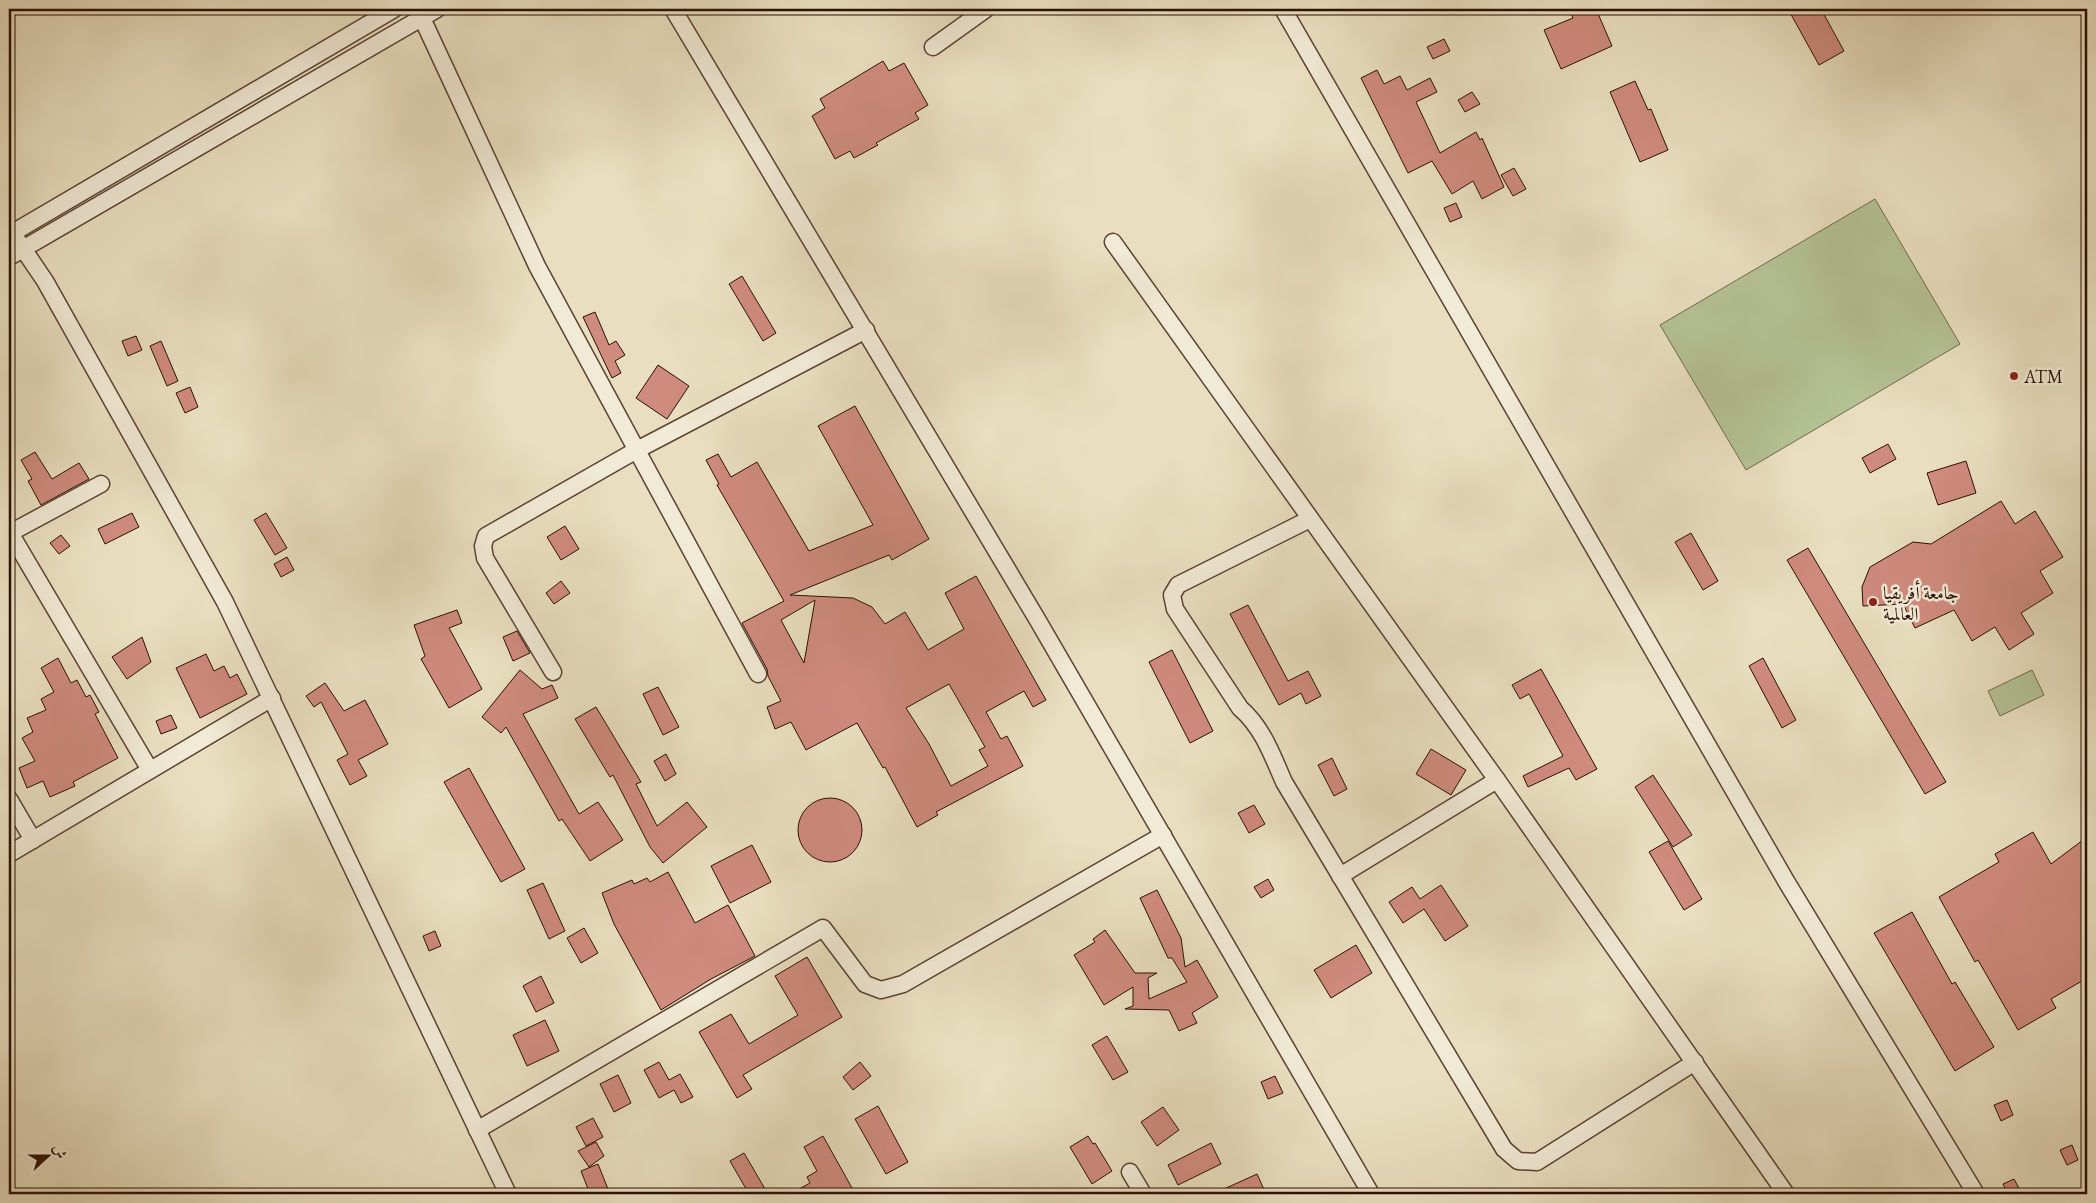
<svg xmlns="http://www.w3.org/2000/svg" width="2096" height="1203" font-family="'EB Garamond',Amiri,serif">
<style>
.green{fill:#b4c294;stroke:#70684c}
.building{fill:#cf8b7e;stroke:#2b0f03;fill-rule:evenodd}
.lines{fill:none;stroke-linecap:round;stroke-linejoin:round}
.minor-casing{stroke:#5a4332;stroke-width:19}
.minor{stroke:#f1ead6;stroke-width:16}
.poi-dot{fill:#8f2418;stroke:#f1ead6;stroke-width:2}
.labels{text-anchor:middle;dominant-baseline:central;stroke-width:5;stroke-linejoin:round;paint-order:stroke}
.poi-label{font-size:18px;fill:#2b0f03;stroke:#f1ead6;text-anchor:start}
</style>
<rect width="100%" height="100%" fill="#e9dfc0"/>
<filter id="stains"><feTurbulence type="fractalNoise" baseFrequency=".004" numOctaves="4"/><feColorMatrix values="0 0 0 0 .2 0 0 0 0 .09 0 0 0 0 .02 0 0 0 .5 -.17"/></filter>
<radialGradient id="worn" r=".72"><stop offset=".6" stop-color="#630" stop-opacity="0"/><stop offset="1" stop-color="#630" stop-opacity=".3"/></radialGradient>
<!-- green -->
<g class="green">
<polygon points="1875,199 1960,344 1746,470 1660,325"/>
<polygon points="2032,670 2044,695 2000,716 1988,691"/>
</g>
<!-- building -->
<g class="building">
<polygon points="1569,9 1596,9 1612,46 1561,69 1544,30 1573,18"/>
<polygon points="1788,9 1821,9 1844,51 1819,65"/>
<polygon points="1444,39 1450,51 1433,59 1427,47"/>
<polygon points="883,61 889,71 904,63 928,105 915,113 919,119 876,143 878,145 854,158 850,151 835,159 812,116 825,108 820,99"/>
<polygon points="1377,70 1384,84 1400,76 1407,90 1430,78 1437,92 1416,102 1440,153 1476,132 1480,140 1482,138 1504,187 1482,199 1473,181 1452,194 1432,161 1408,173 1361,78"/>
<polygon points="1635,81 1648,110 1651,109 1668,150 1640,162 1610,92"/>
<polygon points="1472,92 1480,104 1465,112 1458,100"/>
<polygon points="1514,168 1526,189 1513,196 1501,175"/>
<polygon points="1456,203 1462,217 1450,222 1444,208"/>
<polygon points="742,276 776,333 763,341 729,284"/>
<polygon points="595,312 609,345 616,341 625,355 615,361 621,373 612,378 583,317"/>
<polygon points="136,336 142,350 128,356 122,341"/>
<polygon points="161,341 178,381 167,386 150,346"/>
<polygon points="658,365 689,386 667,419 636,398"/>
<polygon points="190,387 198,407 185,413 176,393"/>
<path d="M855,406L929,539L892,560L889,555L790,595L853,598L872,607L885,624L905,612L928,650L964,629L945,593L976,576L1046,700L1033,707L1024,691L986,712L1001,739L1007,736L1023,766L936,812L938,815L917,827L885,767L883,768L857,723L806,750L791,722L775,729L767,707L781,701L768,676L767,669L742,623L784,601L717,485L719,484L706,460L718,454L731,477L757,462L809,551L873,525L818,426ZM815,600L804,663L781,620ZM949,684L985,747L979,750L988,766L951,786L929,744L906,708Z"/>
<polygon points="1888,444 1896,459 1870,473 1862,458"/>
<polygon points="35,452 52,479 79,463 89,479 41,505 28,481 32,479 21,460"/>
<polygon points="1966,461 1976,493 1938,505 1927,473"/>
<polygon points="2001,501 2015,524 2035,511 2063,557 2040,571 2053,593 2021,613 2034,634 2009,650 1995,627 1972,641 1954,610 1915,628 1903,604 1863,606 1862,587 1870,567 1913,542 1931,544"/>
<polygon points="132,513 139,527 105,544 98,529"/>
<polygon points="266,513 287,548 275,555 254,520"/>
<polygon points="565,526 579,549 561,560 547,537"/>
<polygon points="1691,533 1718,581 1703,590 1675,542"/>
<polygon points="61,535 70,546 59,554 50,543"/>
<polygon points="1808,548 1946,782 1925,794 1787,560"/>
<polygon points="287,557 294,570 281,577 274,564"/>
<polygon points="561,581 570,593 554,604 546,593"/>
<polygon points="1248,605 1288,681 1308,671 1321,696 1306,704 1301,693 1279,705 1230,614"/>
<polygon points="457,610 462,623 449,628 482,689 449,708 421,659 425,656 414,625"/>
<polygon points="517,631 530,653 513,661 503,637"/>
<polygon points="142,637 151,662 127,679 112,657"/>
<polygon points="1172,650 1213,731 1190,743 1149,662"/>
<polygon points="206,654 214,671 224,666 230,678 237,674 247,694 200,718 176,668"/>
<polygon points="58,658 71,683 77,680 86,697 90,695 99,712 95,714 118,758 73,782 75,786 50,797 43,781 27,788 19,768 35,761 22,738 33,732 27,718 46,710 41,699 54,692 41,668"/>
<polygon points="1763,658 1796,720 1782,728 1749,666"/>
<polygon points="1541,669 1597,769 1576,780 1569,768 1528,787 1523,776 1563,756 1529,694 1520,699 1512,685"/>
<polygon points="520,670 542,689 552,685 558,698 523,714 579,814 598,802 623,840 590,861 562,819 559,821 506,727 501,733 482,717"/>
<polygon points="325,683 344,711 365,700 388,744 358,760 367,776 350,785 337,760 348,754 321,702 314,707 306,696"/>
<polygon points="658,687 679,727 663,735 643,694"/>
<polygon points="596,707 641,782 636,784 657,826 687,802 707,827 663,863 650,847 613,775 610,777 575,719"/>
<polygon points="171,715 177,728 161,734 156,721"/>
<polygon points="1431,749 1466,770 1451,795 1416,774"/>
<polygon points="666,754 676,774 665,781 654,761"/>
<polygon points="1332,758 1347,789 1334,796 1318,765"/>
<polygon points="469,768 525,869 501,882 444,782"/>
<polygon points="1653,775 1692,835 1673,847 1635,787"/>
<circle cx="830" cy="830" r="32"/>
<polygon points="1254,805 1265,824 1249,833 1238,813"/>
<polygon points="2033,832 2051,864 2087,837 2087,978 2051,999 2056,1008 2018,1030 1978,960 1975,962 1939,897 1999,862 1995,854"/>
<polygon points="1668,841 1702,899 1684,910 1649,852"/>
<polygon points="752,845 771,882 730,903 711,866"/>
<polygon points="668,872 695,923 728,905 755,956 711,979 661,1010 614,924 602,893 632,880 634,884 647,878 650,882"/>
<polygon points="1268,879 1274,890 1261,898 1254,887"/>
<polygon points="543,883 565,931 549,939 527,890"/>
<polygon points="1441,885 1468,926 1445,941 1424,909 1403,923 1389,902 1412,887 1420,899"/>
<polygon points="1157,890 1181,938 1185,967 1197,960 1218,997 1192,1013 1197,1023 1179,1031 1169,1010 1125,1009 1133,1006 1133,987 1104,1005 1074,955 1095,942 1093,939 1105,930 1135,973 1157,973 1148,978 1149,999 1187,982 1172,958 1168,958 1140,898"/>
<polygon points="1912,912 1952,984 1955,982 1994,1047 1955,1071 1874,933"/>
<polygon points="584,928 598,953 581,963 567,938"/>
<polygon points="435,931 441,946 429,951 423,936"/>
<polygon points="1356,945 1372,973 1331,998 1314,970"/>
<polygon points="807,957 842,1017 743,1075 752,1089 737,1098 699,1032 731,1014 749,1044 798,1015 775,976"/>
<polygon points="541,976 554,1003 536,1012 523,986"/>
<polygon points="545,1020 559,1051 527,1066 513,1035"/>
<polygon points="1107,1036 1128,1072 1113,1080 1092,1045"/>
<polygon points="659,1062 669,1080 680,1074 693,1097 681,1103 674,1090 659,1098 644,1070"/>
<polygon points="860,1062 871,1076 853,1090 843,1077"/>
<polygon points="618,1075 631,1103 614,1112 600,1084"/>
<polygon points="1275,1076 1283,1093 1268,1099 1261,1082"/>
<polygon points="2007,1100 2013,1115 2001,1121 1994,1105"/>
<polygon points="878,1106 908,1162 886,1174 855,1119"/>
<polygon points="1163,1107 1179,1130 1157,1146 1141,1122"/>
<polygon points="593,1118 603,1137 586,1146 576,1127"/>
<polygon points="823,1136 852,1188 841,1194 790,1194 810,1183 807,1177 817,1171 804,1147"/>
<polygon points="1088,1136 1093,1144 1095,1143 1112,1171 1092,1184 1070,1147"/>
<polygon points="596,1142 604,1156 589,1167 578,1151"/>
<polygon points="1211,1143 1221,1164 1178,1185 1168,1165"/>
<polygon points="2072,1145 2078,1160 2067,1165 2060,1150"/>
<polygon points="744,1153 768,1194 749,1194 730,1161"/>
<polygon points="598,1164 610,1194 590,1194 581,1171"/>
<polygon points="1257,1174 1266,1194 1213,1194"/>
<polygon points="2014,1179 2022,1194 2008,1194 2003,1184"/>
</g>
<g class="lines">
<!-- minor casing -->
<g class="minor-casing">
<g id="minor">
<polyline points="673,9 1037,619 1371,1194"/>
<polyline points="1283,9 1786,881 1976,1194"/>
<polyline points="422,18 537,266 758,674"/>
<polyline points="933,47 986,9"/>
<polyline points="9,228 45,281 225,602 508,1194"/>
<polyline points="9,235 394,9"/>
<polyline points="1113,242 1497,780 1786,1194"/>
<polyline points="9,257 437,9"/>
<path d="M1310,519L1178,585L1172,595L1175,609L1240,708C1263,728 1272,755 1284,782L1504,1149L1518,1161L1537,1162L1695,1062"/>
<polyline points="9,531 150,770"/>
<polyline points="10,533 101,484"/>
<polyline points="553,672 485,558 483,546 486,536 635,451 866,330"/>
<polyline points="9,799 33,840"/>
<polyline points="9,854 272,698"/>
<polyline points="1340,876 1497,780"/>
<polyline points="477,1130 823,928 865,984 881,990 903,984 1163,835"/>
<polyline points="1130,1172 1143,1194"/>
</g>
</g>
<!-- minor -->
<use href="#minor" class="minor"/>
</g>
<!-- markers -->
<g class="poi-dot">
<circle cx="2014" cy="376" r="5"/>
<circle cx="1873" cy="602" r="5"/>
</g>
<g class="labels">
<!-- poi labels -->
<g class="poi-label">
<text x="2024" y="376">ATM</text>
<text x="1883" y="592">جامعة أفريقيا<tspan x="1883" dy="21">العالمية</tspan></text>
</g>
</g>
<!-- margin -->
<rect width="2096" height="1203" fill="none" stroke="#e9dfc0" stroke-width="30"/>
<rect x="10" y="10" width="2076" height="1183" fill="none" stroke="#2b0f03" stroke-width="2.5"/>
<rect x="15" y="15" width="2066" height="1173" fill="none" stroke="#2b0f03"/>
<!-- north arrow -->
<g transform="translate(48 1156) rotate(69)" stroke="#f1ead6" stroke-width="4" paint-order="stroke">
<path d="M0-4L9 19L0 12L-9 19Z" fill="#2b0f03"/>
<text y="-8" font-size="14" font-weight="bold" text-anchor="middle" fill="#2b0f03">ش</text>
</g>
<rect width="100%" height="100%" filter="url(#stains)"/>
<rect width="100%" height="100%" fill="url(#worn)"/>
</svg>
